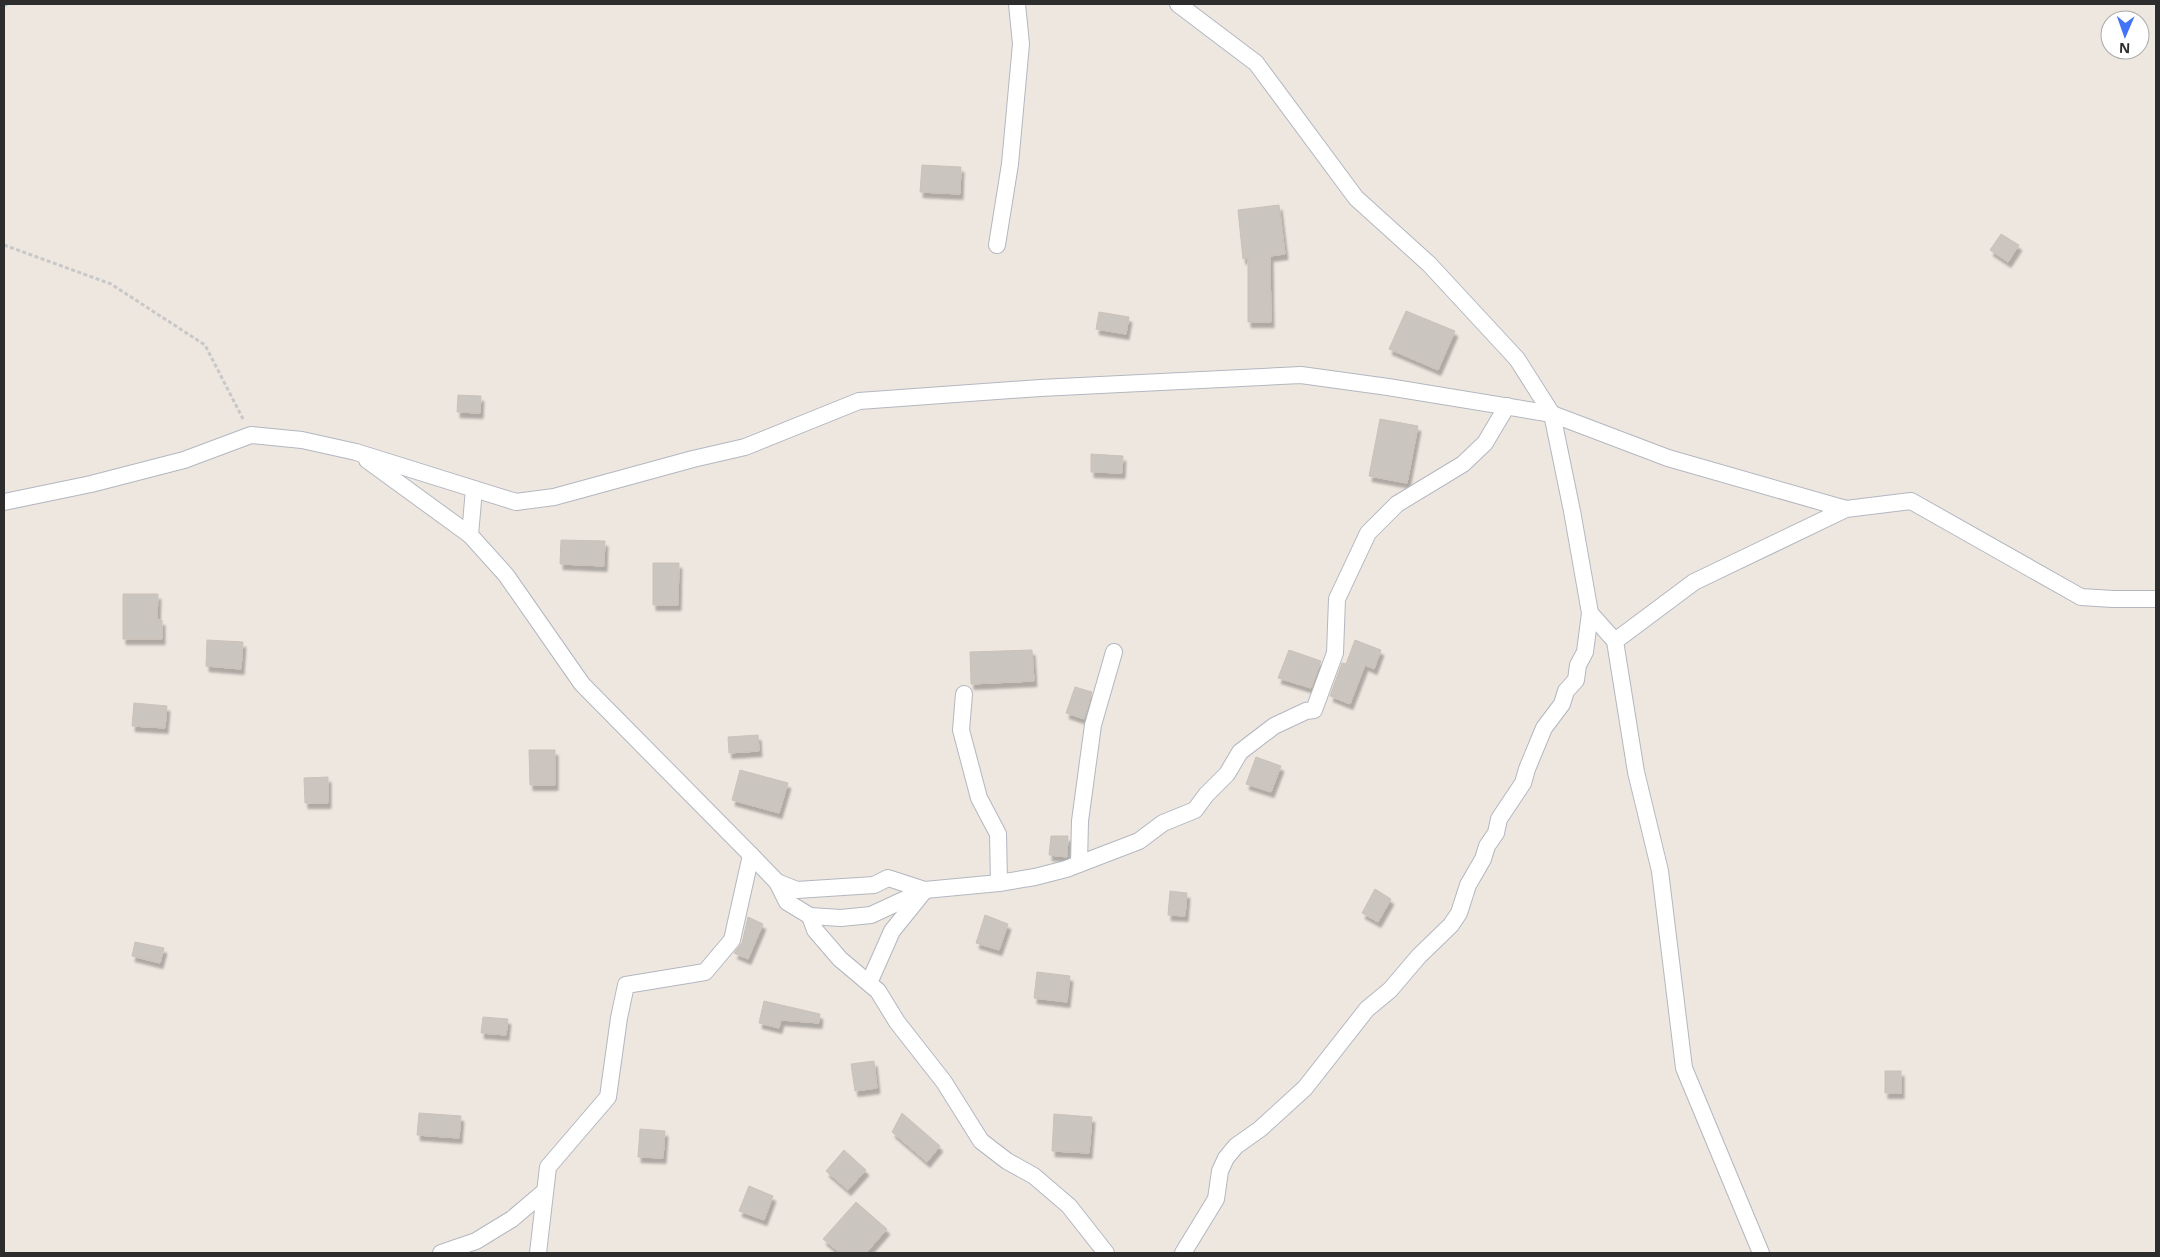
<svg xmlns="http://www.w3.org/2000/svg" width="2160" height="1257" font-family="'Noto Sans',sans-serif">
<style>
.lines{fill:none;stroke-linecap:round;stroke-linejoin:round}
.stream{stroke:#75d8ee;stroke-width:5.5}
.building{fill:#cac5be;stroke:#cac2b9;filter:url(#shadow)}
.minor-casing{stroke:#b3b7c0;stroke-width:18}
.path{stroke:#c8c8c8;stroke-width:3;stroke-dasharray:4 2.5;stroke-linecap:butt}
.minor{stroke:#fff;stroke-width:16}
</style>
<defs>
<filter id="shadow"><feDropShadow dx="3" dy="5.5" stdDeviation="1" flood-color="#0004"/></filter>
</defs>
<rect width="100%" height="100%" fill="#eee7e0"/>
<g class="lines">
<!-- stream -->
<polyline class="stream" points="4,4 5,4"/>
</g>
<!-- building -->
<g class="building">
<polygon points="922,165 961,167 960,194 920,192"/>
<polygon points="1279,205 1285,254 1270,256 1271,322 1248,322 1248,258 1243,259 1238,210"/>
<polygon points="2001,234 2019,245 2008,262 1990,250"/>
<polygon points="1406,311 1455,331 1438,370 1389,349"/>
<polygon points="1099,312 1129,317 1126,334 1096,329"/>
<polygon points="458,395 481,396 480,413 457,412"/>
<polygon points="1380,419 1418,426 1407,483 1369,476"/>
<polygon points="1091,454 1123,456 1122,473 1091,472"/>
<polygon points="561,540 605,541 604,566 560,564"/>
<polygon points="653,563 679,563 678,605 653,605"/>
<polygon points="123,594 158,594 157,620 162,620 162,639 123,639"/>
<polygon points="207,640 243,642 241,669 206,666"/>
<polygon points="1355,640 1381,650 1374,669 1365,665 1350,704 1330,696 1342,663 1346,664"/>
<polygon points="1032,650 1034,681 971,684 970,652"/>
<polygon points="1289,650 1321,661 1311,688 1278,678"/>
<polygon points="1075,687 1092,692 1084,719 1066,713"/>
<polygon points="134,703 167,706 165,728 132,726"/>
<polygon points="758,735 759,751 729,753 728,737"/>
<polygon points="529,750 555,750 555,785 530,785"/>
<polygon points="1256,757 1281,766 1271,792 1246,784"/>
<polygon points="740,770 788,783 779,813 732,800"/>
<polygon points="328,777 328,803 305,803 304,778"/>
<polygon points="1051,836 1068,836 1067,857 1049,855"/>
<polygon points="1375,889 1391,899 1378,922 1362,913"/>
<polygon points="1170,891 1187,893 1185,916 1168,915"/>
<polygon points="985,915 1008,924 999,950 976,943"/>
<polygon points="748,917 763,924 748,959 734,953 742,943"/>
<polygon points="135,942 164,948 160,963 132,956"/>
<polygon points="1037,972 1070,976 1067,1002 1034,998"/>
<polygon points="764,1001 820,1014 819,1023 781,1020 779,1028 759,1023"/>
<polygon points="483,1017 508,1019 506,1035 481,1033"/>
<polygon points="874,1061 877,1088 855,1091 851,1064"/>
<rect x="1885" y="1071" width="16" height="22"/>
<polygon points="419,1113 461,1116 459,1138 417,1135"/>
<polygon points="902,1113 940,1146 927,1162 892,1132"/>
<polygon points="1054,1114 1092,1117 1089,1153 1052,1151"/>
<polygon points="640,1129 665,1131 663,1158 638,1157"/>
<polygon points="844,1150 866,1170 848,1190 826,1171"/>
<polygon points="749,1186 773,1196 764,1220 739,1211"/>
<polygon points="856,1202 887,1229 866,1253 840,1253 823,1239"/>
</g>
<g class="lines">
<!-- minor casing -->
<g class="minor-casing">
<g id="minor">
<polyline points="1178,4 1256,63 1356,198 1429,264 1517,359 1552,414 1572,511 1590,613 1615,641"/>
<polyline points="997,245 1010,164 1021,44 1017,4"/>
<polyline points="367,460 470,535"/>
<polyline points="474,489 470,535 506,575 582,684 751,855 732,940 705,972 626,985 619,1018 608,1097 548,1167 538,1253"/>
<polyline points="4,502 91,484 184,460 251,435 302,440 356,452 516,502 554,497 693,459 745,447 859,401 1040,388 1301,375 1388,387 1552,414 1668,458 1846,509 1911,501 2081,597 2113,599 2156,599"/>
<polyline points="964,694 961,730 979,798 998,834 999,883"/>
<polyline points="751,855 777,882 787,902 810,916 841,918 871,915 925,890 999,883 1035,877 1066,869 1139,841 1163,823 1195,810 1206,795 1227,774 1240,752 1274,726 1306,711 1314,710 1335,653 1337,599 1368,533 1397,504 1463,464 1485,443 1507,406"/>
<polyline points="1079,864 1080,821 1093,725 1114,652"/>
<polyline points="777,882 797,890 874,885 888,878 925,890 892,931 869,983"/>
<polyline points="810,916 815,930 840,959 878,991 897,1022 944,1082 981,1141 1007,1161 1034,1176 1069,1206 1106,1253"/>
<polyline points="441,1253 476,1241 512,1219 545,1191"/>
<polyline points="1183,1253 1216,1199 1220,1171 1226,1158 1236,1146 1260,1129 1305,1088 1367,1009 1390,990 1419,956 1451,925 1459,913 1468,885 1483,859 1487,846 1496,833 1499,819 1523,783 1527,769 1544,728 1562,704 1566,691 1576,680 1578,665 1585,652 1590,613"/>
<polyline points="1761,1253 1684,1068 1660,871 1636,772 1615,641 1694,582 1846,509"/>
</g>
</g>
<!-- path -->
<polyline class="path" points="4,245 111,284 205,345 243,419"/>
<!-- minor -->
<use href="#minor" class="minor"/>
</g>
<!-- border -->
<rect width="2160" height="1257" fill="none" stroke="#2d2d2d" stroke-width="10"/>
<!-- north arrow -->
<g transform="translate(2125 35) rotate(182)"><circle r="24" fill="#ffffff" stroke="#ababab"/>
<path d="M0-4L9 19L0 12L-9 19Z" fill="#4374f8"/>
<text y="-8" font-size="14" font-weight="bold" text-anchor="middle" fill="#2d2d2d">N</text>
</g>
</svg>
